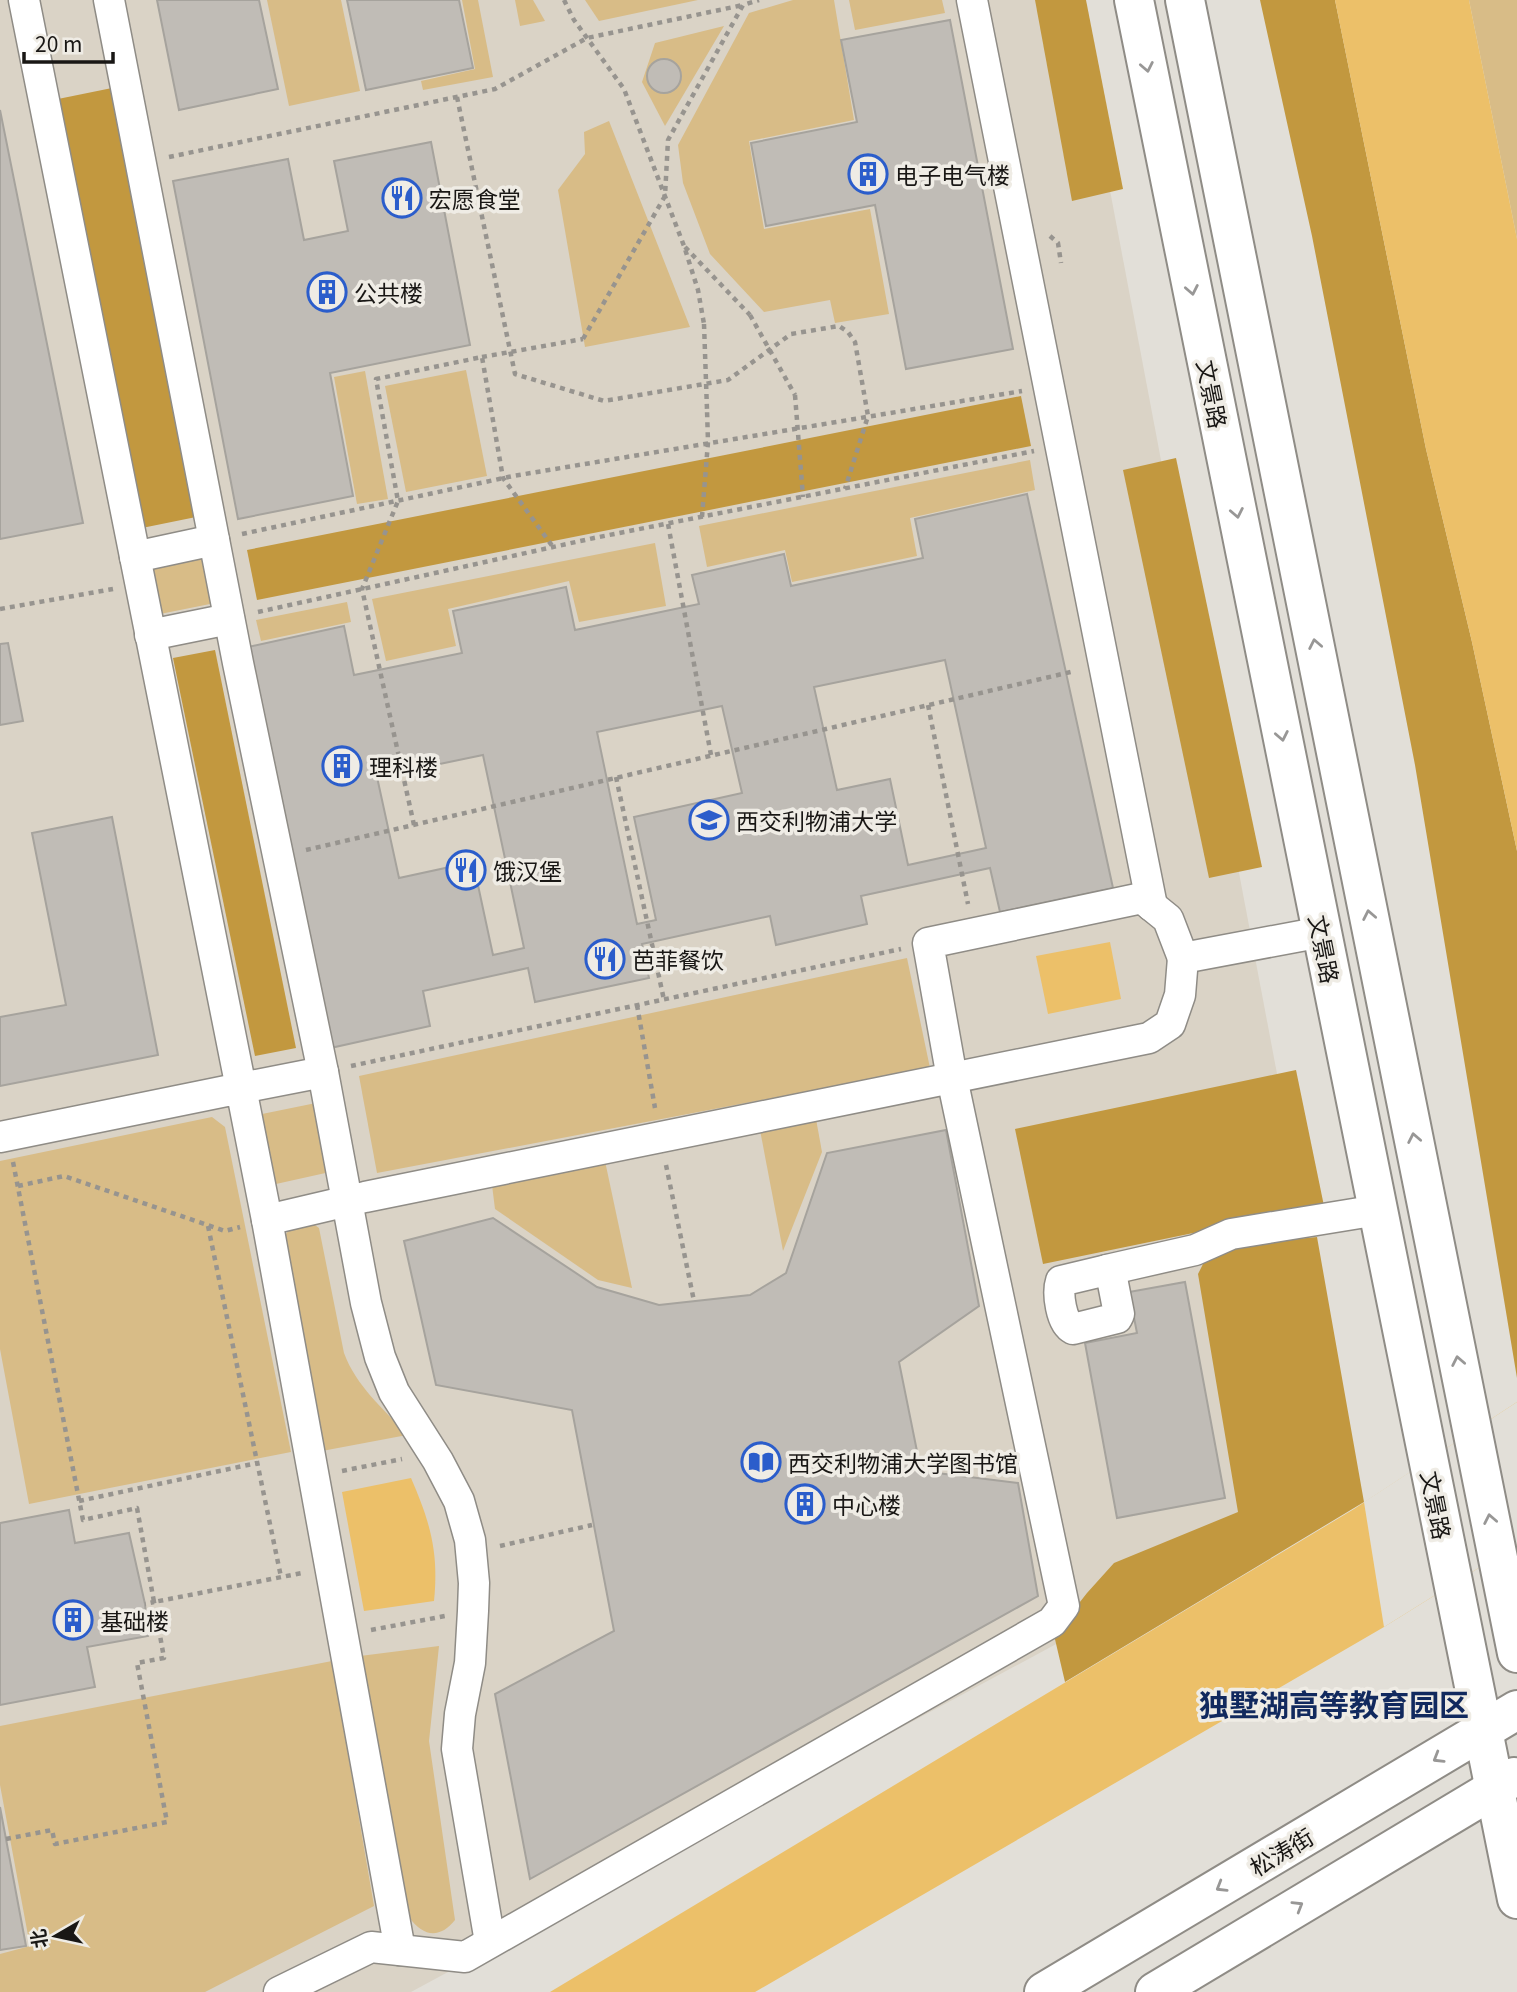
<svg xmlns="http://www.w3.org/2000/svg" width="1517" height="1992" font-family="Georgia,'Noto Sans SC',serif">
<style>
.built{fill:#dad3c6}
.green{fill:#d8bc87}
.forest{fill:#c2983f}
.water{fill:#ecc069}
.pier{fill:#e2dfd8}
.building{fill:#c0bcb6;stroke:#a6a39d;stroke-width:2;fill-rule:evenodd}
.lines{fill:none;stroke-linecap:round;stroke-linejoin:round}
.minor-casing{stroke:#8f8c86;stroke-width:33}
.major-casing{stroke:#8f8c86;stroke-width:42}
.path{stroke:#97948f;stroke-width:4.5;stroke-dasharray:5 5;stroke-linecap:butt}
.minor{stroke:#fff;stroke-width:30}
.major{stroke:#fff;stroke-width:38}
.path-bridge{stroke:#97948f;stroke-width:4.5;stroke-dasharray:5 5;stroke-linecap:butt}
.oneway{stroke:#989796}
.labels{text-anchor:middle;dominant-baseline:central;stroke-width:7;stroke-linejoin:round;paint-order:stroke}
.poi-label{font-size:23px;fill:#191715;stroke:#efece5;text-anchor:start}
.street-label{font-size:23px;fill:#191715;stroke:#efece5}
.district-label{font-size:30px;font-weight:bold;fill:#11295e;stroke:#efece5}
</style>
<rect width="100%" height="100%" fill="#e2dfd8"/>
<!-- built -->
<polygon class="built" points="0,0 1074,0 1354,1481 1108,1616 411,1992 0,1992"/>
<!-- green -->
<g class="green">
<polygon points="267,0 341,0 360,91 289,106"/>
<polygon points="462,0 478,0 493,77 423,90 421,81 475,69"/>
<polygon points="515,0 533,0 545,21 520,26"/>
<polygon points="585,0 698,0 599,21"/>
<polygon points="793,0 834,0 854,120 749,141 764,229 870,209 889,314 835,323 830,300 764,312 710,254 683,183 678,145 749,13"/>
<polygon points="849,0 942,0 945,13 855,30"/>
<polygon points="1469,0 1517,0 1517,239"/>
<polygon points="724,26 665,126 642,82 655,43"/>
<polygon points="609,121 690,327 585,347 558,190 585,154 584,132"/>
<polygon points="466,370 487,476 406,492 385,386"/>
<polygon points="365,371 388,499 357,504 334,377"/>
<polygon points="1030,460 1035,490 910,518 917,556 792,582 785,550 707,567 699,526"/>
<polygon points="655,543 666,606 579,622 569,581 448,609 456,646 386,661 372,599"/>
<polygon points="204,552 215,603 160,614 149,564"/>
<polygon points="347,602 351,622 261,641 256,620"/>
<polygon points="907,958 930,1068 377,1173 359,1076"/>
<polygon points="316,1103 330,1172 276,1184 262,1114"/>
<polygon points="212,1117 225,1127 291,1452 29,1504 0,1349 0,1161"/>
<polygon points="816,1119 822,1152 783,1251 760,1130"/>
<polygon points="605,1161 632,1288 598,1280 495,1209 492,1185"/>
<path d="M312,1223L319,1228L344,1353C356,1386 384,1409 407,1435L322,1451L284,1236L293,1226Z"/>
<path d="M439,1646L429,1741L455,1920C440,1939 423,1937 409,1917L360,1656Z"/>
<polygon points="332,1661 374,1906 205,1992 0,1992 0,1954 30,1946 0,1785 0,1726"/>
</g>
<!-- forest -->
<g class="forest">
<polygon points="1035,0 1086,0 1123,189 1072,201"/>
<polygon points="1260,0 1335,0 1426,449 1472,642 1517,851 1517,1378 1415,765 1312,236"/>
<polygon points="112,88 196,517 142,528 58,99"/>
<polygon points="1021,396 1031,446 257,600 247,550"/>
<polygon points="1176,458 1262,867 1209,878 1123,470"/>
<polygon points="215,650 296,1048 255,1056 173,658"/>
<polygon points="1296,1070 1324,1206 1043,1264 1015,1129"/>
<polygon points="1317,1237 1364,1502 1065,1682 1054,1635 1087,1593 1114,1563 1238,1512 1198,1274 1206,1258 1222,1246"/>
</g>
<!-- water -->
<g class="water">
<polygon points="1335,0 1469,0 1517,239 1517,851 1472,642 1426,449"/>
<polygon points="1110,942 1121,999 1048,1014 1036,956"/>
<polygon points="1517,1402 1517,1544 1384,1627 755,1992 550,1992 1354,1509"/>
<path d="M411,1478C430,1522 439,1552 434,1601L364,1611L342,1492Z"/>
</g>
<!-- pier -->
<polygon class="pier" points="1517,1402 1517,1544 1384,1627 1364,1502"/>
<!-- building -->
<g class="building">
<polygon points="157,0 259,0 278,89 179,110"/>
<polygon points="347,0 459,0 473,68 366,90"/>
<polygon points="950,20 1013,349 906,369 875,205 766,226 751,143 857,122 841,40"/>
<circle cx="664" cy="76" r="17"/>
<polygon points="0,110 83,523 0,539"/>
<polygon points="431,142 470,345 330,373 353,496 238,519 173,181 288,159 304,240 348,231 334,161"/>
<path d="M1027,494L1113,888L1000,912L990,868L861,896L867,924L776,945L770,916L642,944L649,978L535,1002L528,968L423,991L430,1026L317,1051L230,651L344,626L354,675L462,653L453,611L566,587L575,630L699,604L692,575L784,554L791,586L923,558L915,519ZM945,660L986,848L908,865L890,779L837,790L814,687ZM722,706L742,793L634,817L656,920L637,924L597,732ZM483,755L524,948L493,955L473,862L399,878L377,777Z"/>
<polygon points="8,643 23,721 0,725 0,644"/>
<polygon points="112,817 158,1055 0,1086 0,1017 66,1005 32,833"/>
<polygon points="946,1130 979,1306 899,1362 921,1471 1018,1483 1038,1596 530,1879 495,1694 614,1631 572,1410 436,1385 404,1241 493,1218 597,1287 659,1305 750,1295 786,1273 827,1153"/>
<polygon points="1185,1282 1225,1498 1117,1518 1085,1343 1137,1333 1129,1292"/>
<polygon points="69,1510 75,1543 129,1533 145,1604 148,1636 87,1647 95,1687 0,1705 0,1523"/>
<polygon points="0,1807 26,1946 0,1950"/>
</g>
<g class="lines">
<!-- minor casing -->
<g class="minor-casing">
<g id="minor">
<polyline points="24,0 241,1088 323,1072 238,663 109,0"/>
<polyline points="972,0 1152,906"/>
<polyline points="135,557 214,540"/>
<polyline points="150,635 229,619"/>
<polyline points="323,1072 366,1303 380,1357 394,1392 438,1461 459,1501 470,1540 474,1583 473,1611 470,1663 460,1714 457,1749 490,1942"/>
<polyline points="0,1137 241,1088 267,1220 365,1197 1149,1038 1170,1024 1180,995 1183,958 1322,932"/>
<polyline points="267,1220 400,1950"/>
<polyline points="1107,1270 1195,1250 1231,1234 1378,1210"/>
<path d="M1107,1270L1111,1273L1119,1314L1117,1318L1073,1329C1061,1323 1057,1293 1061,1281Z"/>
<polyline points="279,1992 371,1947 465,1957 1052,1622 1064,1606 952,1078 928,943 1142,898 1168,919 1183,958"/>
</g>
</g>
<!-- major casing -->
<g class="major-casing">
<g id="major">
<polyline points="1134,0 1517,1899"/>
<polyline points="1185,0 1517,1653"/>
<polyline points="1044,1992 1517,1710"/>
<polyline points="1155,1992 1514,1777"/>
</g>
</g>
<!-- path -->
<g class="path">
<polyline points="564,0 574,20 624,89 684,246 698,290 704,324"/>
<polyline points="457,97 515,374 604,401 728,380 791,334 839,326 848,332 855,342 868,416 845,489"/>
<polyline points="169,157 495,89 587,38 743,5"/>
<polyline points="1050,236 1058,243 1061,263"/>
<polyline points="685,247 750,315"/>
<polyline points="583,339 665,196 668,140 743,5 759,0"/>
<polyline points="795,395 803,497"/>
<polyline points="702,517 708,442 707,410"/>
<polyline points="668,524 711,755"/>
<polyline points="242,534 513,476 1022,391"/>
<polyline points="0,609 113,589"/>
<polyline points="258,612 594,538 1034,451"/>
<polyline points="928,705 968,904"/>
<polyline points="616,777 664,1000"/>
<polyline points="414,825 362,589 398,501 376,379 482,357 503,478 553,547"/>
<polyline points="306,850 1075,671"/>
<polyline points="637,1005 655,1108"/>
<polyline points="351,1066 901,949"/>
<polyline points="13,1162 83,1520 137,1508 154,1602 302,1573"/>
<polyline points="666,1165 694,1301"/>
<polyline points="18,1186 64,1176 225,1231 240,1227"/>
<polyline points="208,1226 281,1577"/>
<polyline points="342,1471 402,1459"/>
<polyline points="79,1501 257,1463"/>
<polyline points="500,1546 592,1525"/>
<polyline points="371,1630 445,1616"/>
<polyline points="6,1839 52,1830 55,1844 167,1822 137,1663 164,1658 154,1602 145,1604"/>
</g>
<!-- minor -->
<use href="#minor" class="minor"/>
<!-- major -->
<use href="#major" class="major"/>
<!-- path-bridge -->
<g class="path-bridge">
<polyline points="750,315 795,395"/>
<polyline points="704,324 707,410"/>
<polyline points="482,357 583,339"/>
</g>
</g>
<!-- one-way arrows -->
<defs><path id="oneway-chevron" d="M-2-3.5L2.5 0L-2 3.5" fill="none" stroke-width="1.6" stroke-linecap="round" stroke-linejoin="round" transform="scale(1.75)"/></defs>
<g class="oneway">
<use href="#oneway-chevron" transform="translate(1147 67) rotate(79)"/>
<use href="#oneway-chevron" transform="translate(1192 290) rotate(79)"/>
<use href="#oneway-chevron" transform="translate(1237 513) rotate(79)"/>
<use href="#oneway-chevron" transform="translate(1315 644) rotate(-101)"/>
<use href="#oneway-chevron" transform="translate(1282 736) rotate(79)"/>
<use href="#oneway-chevron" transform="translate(1369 915) rotate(-101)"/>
<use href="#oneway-chevron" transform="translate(1414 1138) rotate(-101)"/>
<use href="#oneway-chevron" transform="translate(1458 1361) rotate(-101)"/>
<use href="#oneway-chevron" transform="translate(1490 1519) rotate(-101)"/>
<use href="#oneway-chevron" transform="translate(1438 1758) rotate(149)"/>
<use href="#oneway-chevron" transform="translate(1221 1887) rotate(149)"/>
<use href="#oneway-chevron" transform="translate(1298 1906) rotate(-31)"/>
</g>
<!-- icons -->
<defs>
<g id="building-ring" transform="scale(2.0125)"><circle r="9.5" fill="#efece5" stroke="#2b5dcb" stroke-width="1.5"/><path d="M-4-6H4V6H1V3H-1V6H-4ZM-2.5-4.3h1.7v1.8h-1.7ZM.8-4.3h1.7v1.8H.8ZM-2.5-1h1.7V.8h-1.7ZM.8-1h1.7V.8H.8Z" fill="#2b5dcb"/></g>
<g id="restaurant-ring" transform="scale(2.0125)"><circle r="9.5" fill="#efece5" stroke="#2b5dcb" stroke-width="1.5"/><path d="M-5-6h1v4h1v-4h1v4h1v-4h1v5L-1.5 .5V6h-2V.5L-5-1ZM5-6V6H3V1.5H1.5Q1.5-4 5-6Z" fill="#2b5dcb"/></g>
<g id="university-ring" transform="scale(2.0125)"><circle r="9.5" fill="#efece5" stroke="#2b5dcb" stroke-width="1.5"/><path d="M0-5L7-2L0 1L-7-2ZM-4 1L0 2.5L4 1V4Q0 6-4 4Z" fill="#2b5dcb"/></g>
<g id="library-ring" transform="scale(2.0125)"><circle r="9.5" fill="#efece5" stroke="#2b5dcb" stroke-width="1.5"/><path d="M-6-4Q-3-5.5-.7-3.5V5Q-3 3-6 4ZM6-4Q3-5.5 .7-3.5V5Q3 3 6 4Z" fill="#2b5dcb"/></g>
</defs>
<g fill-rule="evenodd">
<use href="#building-ring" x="868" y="174"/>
<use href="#restaurant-ring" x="402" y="198"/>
<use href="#building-ring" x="327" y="292"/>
<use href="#building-ring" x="342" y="766"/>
<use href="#university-ring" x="709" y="820"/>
<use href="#restaurant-ring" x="466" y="870"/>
<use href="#restaurant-ring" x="605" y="959"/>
<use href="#library-ring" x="761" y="1462"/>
<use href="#building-ring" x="805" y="1504"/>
<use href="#building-ring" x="73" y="1620"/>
</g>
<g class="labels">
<!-- poi labels -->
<g class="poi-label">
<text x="895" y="174">电子电气楼</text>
<text x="429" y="198">宏愿食堂</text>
<text x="354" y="292">公共楼</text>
<text x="369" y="766">理科楼</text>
<text x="736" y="820">西交利物浦大学</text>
<text x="493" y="870">饿汉堡</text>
<text x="632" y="959">芭菲餐饮</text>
<text x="788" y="1462">西交利物浦大学图书馆</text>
<text x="832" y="1504">中心楼</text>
<text x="100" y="1620">基础楼</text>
</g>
<!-- street labels -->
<g class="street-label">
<text transform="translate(1213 394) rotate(79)">文景路</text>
<text transform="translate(1325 949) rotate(79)">文景路</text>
<text transform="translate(1437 1505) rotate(79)">文景路</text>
<text transform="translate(1281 1851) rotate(-31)">松涛街</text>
</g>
<!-- district labels -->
<g class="district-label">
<text x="1334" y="1703">独墅湖高等教育园区</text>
</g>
</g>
<!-- north arrow -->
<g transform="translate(56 1936) rotate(261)" stroke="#efece5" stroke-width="5" paint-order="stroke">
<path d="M0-5L12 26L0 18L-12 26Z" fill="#191715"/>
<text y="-10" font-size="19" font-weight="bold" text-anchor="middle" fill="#191715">北</text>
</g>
<!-- scale -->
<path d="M24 52v10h89v-10" fill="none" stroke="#191715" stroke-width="3.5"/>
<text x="35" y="52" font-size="21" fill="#191715" stroke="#efece5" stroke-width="5" paint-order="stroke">20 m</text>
</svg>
